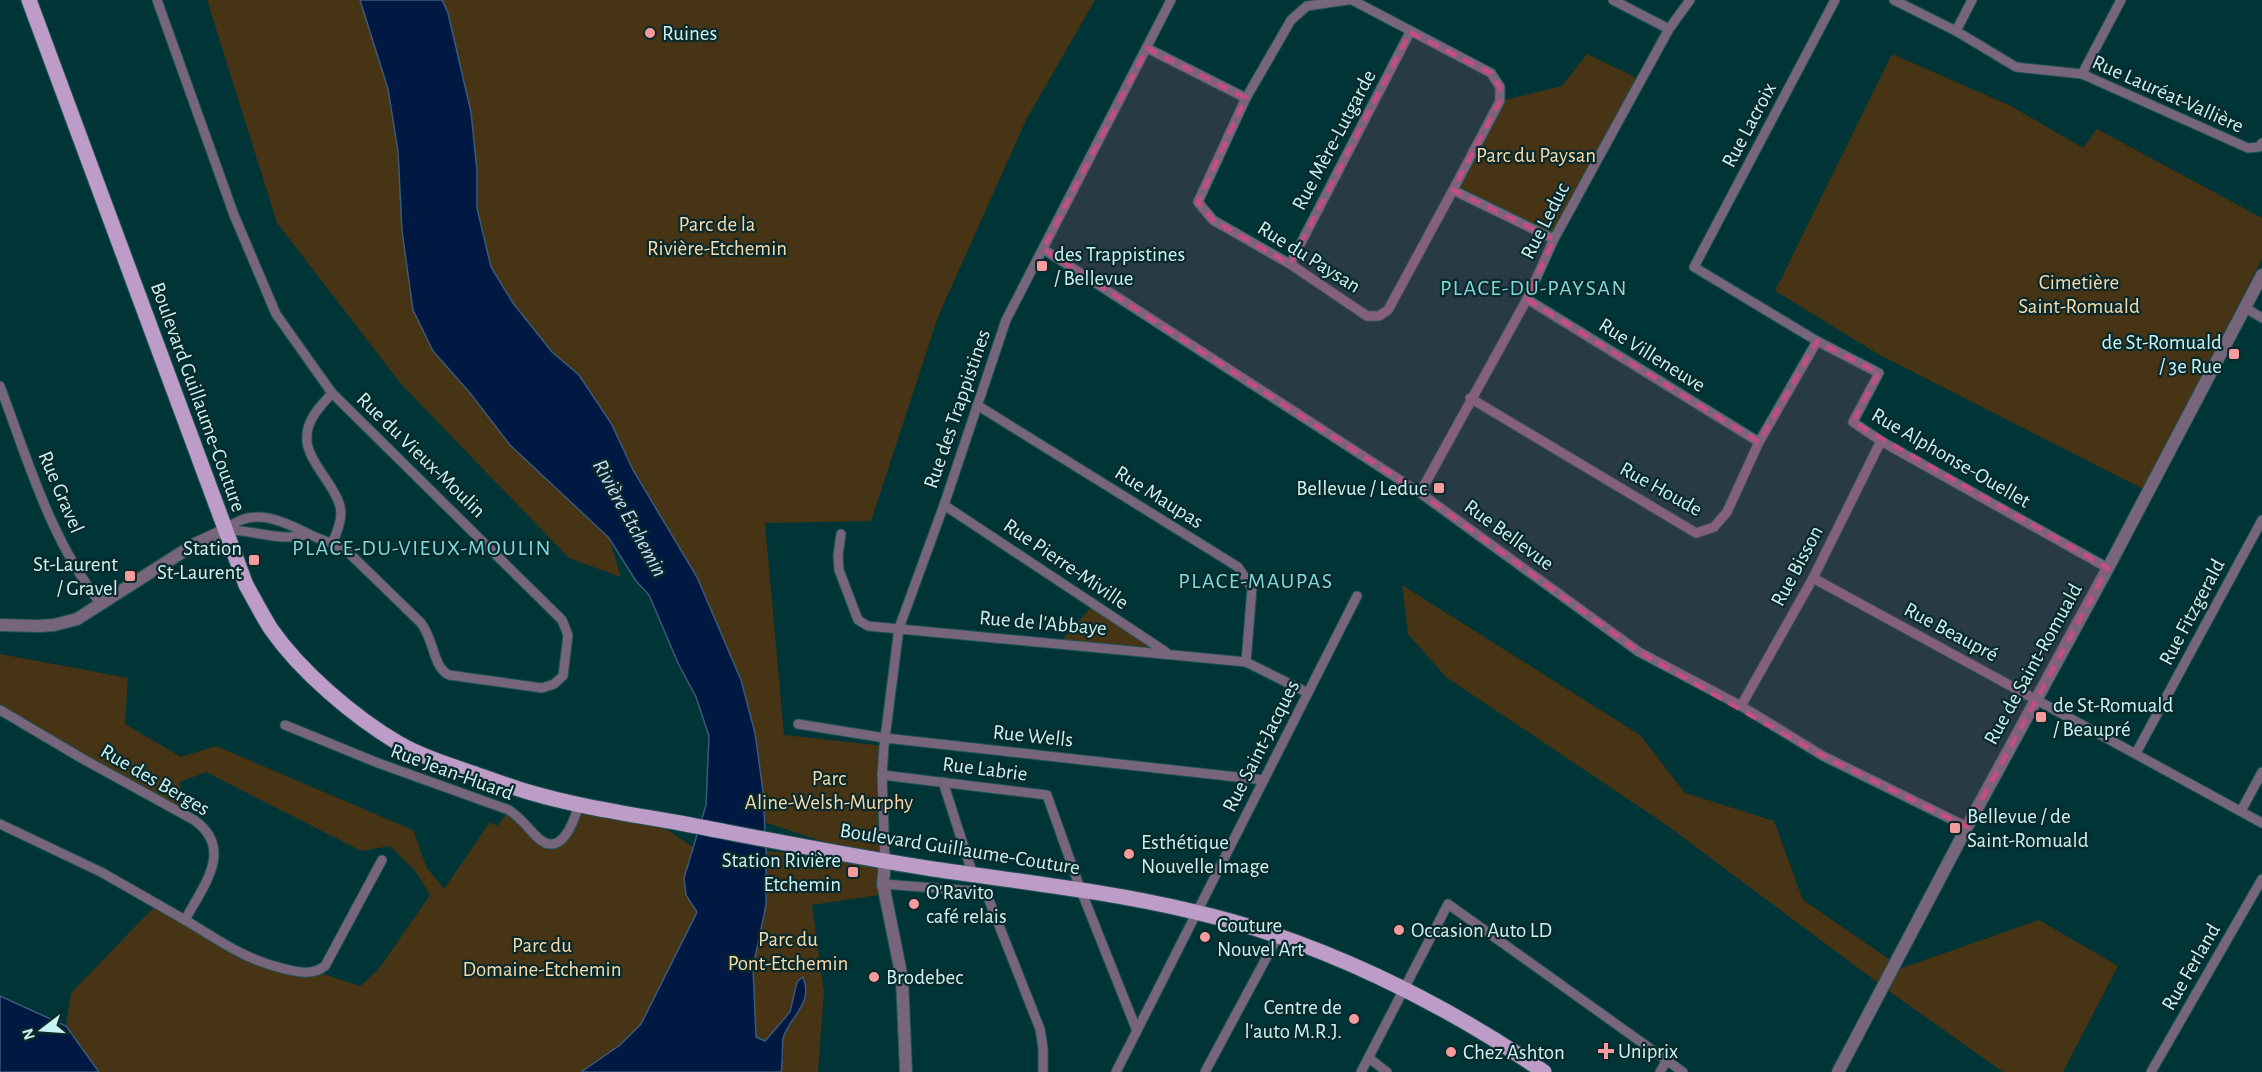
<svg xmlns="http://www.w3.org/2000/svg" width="2262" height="1072" font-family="'Alegreya Sans',sans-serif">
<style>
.green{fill:#473414}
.water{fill:#001943;stroke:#3c5a78;stroke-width:1.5}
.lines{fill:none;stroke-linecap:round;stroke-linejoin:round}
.minor-casing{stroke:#205355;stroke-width:11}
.tertiary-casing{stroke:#205355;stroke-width:14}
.primary-casing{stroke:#205355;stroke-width:17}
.minor{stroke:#76657b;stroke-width:9}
.tertiary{stroke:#76657b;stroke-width:12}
.primary{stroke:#be9cc8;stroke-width:15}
.marked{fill:#c44e81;fill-opacity:0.2;stroke:#c44e81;stroke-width:4.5;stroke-dasharray:12 8;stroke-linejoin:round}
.poi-dot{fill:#f59b9d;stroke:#0b292a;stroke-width:2}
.labels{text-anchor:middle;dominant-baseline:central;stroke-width:4.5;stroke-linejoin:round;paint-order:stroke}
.poi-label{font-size:21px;fill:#c8f2f3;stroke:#0b292a;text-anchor:start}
.street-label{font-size:21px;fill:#c8f2f3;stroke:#0b292a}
.park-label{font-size:21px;fill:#f7d9aa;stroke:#0b292a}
.neighbourhood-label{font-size:22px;letter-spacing:1.5px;fill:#80d9dc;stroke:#0b292a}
.water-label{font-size:22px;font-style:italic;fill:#c8dcfa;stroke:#0b292a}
</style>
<rect width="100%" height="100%" fill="#003537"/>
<!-- green -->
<g class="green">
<polygon points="207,0 360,0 388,89 398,151 402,231 413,310 433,351 470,393 510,445 609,538 621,577 569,558 401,384 277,223"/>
<polygon points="404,0 1095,0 1026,120 938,317 871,521 765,523 784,735 884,746 885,894 812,905 824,992 818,1072 781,1072 784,1056 782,1039 802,1007 797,982 790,1012 765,1041 756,1037 753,967 766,905 766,851 882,861 764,822 689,624 490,344"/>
<polygon points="1587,54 1641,80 1554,239 1453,190 1500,101 1562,86"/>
<polygon points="1892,54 2009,105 2083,148 2097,129 2262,218 2262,259 2143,489 1878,354 1775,291"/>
<polygon points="1402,585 1640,735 1685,793 1774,821 1803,900 1902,968 2039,920 2118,966 2063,1072 2003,1072 1893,994 1665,824 1446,677 1408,634"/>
<polygon points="1094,604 1168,653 1059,643"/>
<polygon points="0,654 128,678 125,724 181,757 216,746 413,830 427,868 444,889 490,822 497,826 509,810 537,837 553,843 572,826 573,803 650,818 693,847 697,912 641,1024 620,1045 581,1072 99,1072 66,1026 71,993 157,904 243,956 317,972 360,986 378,970 430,895 416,872 390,846 361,851 206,772 180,782 182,813 0,710"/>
</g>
<!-- water -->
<g class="water">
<path d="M360,0H442L448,13L471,112L477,171V208L491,267L513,303L552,352L579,375L611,423L633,470L697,577L741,680L755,733L763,791L766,851V905L753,967L756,1037L765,1041L790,1012L797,982L803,977C814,1004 790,1016 783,1038C782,1043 783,1064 781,1072H581L620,1045L641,1024L697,912L686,895L684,878L706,805L709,736L696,697L678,663L649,595L636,581L609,538L510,445L470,393L433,351L413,310L402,231L398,151L388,89Z"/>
<polygon points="0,996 66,1026 99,1072 0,1072"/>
</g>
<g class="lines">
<!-- minor casing -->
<g class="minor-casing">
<g id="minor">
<path d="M157,0L234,215L276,314L332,393L562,620L568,635L563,676L554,684L542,688L449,675C432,666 435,641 421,623L348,552C335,543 322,541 309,534C280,520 252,506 225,530"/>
<polyline points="1352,0 1491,73 1500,87 1500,101 1453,190 1554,239"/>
<polyline points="1613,0 1669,29"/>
<polyline points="1835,0 1694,267 1817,341 1879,373 1853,422 1881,441 2108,568"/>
<polyline points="1894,0 1956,31 2016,67 2082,74 2248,148 2259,147 2262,143"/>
<polyline points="1956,31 1972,0"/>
<polyline points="1147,48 1246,98 1198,202 1213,220 1290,264 1367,316 1379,316 1388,310 1453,190"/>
<polyline points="2082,74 2121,0"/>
<polyline points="1246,98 1291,20 1307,6 1348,0"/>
<polyline points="1043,249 1420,493 1639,652 1741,706 1823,756 1967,827"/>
<polyline points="1290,264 1410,32"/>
<polyline points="1527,299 1759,442"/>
<polyline points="2244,307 2262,318"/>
<path d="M0,386C28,461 51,541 101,604"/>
<polyline points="1470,398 1696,533 1714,527 1727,512 1759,442 1817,341"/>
<polyline points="977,405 1238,567 1252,588 1246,662"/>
<polyline points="1420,493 1527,299 1554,239 1641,80 1669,29 1690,0"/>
<polyline points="944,505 1166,652"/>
<path d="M225,530C252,529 281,543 308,534"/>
<polyline points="841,534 838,555 839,570 858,620 868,626 1246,662 1308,693"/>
<path d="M332,543C338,531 344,515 339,503C329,473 291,451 314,415C319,407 326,400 332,393"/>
<polyline points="1813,578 2262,823"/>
<polyline points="1741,706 1813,578 1881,441"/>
<path d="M0,710L83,759L194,820C235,849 203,886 185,920L101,872L0,824"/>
<polyline points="798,724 885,738 1264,780"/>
<path d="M285,725L378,763L509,810C521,818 527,827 537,837C561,860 574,821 579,805"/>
<polyline points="2136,753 2262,520"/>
<polyline points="882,775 1047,795 1080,888 1137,1031"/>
<polyline points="943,782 973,875"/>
<polyline points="2241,811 2262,772"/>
<polyline points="885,861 882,775 884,746 899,628 944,505 1006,320 1171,0"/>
<polyline points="883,884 973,891 987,895 1040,1029 1043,1048 1043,1072"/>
<path d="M185,920C219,940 245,960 285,969C300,972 311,976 325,966L382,860"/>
<polyline points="1369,1058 1387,1072"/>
<polyline points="1116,1072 1357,596"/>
<polyline points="1205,1072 1278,936"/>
<polyline points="1361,1072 1448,904 1683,1072"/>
<polyline points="1660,1072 1667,1060"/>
<polyline points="2151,1072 2262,879"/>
</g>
</g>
<!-- tertiary casing -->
<g class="tertiary-casing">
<g id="tertiary">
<polyline points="0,625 39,626 54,625 77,619 195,544 225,530"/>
<polyline points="885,861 883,884 902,978 906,1072"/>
<polyline points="1838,1072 1967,827 2108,568 2262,275"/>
</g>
</g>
<!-- primary casing -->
<g class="primary-casing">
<path id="primary" d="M29,0L246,585C254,599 262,615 271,629C301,672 353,716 398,743C422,757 452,766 478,775C496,781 514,788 532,793C580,807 630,814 680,823C764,839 848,856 933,869C1021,882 1108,891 1195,912C1317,940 1441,1001 1544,1072"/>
</g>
<!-- minor -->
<use href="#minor" class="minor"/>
<!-- tertiary -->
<use href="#tertiary" class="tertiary"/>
<!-- primary -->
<use href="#primary" class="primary"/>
</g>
<!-- marked area -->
<path class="marked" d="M1410,32L1491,73L1500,87V101L1453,190L1554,239L1527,299L1759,442L1817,341L1879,373L1853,422L2108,568L1967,827L1823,756L1639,652L1420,493L1043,249L1147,48L1246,98L1198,202L1213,220L1290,264Z"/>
<!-- markers -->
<g class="poi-dot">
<circle cx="650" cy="33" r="6"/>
<rect x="1036" y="260" width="12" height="12" rx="3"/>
<rect x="2228" y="348" width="12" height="12" rx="3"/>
<rect x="1433" y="482" width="12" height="12" rx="3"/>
<rect x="248" y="554" width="12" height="12" rx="3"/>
<rect x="124" y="570" width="12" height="12" rx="3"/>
<rect x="2035" y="711" width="12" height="12" rx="3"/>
<rect x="1949" y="822" width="12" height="12" rx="3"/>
<circle cx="1129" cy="854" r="6"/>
<rect x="847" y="866" width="12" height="12" rx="3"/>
<circle cx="914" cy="904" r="6"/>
<circle cx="1399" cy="930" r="6"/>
<circle cx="1205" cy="937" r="6"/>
<circle cx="874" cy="977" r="6"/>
<circle cx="1354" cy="1019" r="6"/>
<path d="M1603 1042h6v6h6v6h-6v6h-6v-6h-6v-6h6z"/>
<circle cx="1451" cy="1052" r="6"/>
</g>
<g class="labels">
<!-- poi labels -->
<g class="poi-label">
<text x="662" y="33">Ruines</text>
<text x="1054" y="254">des Trappistines<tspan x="1054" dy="24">/ Bellevue</tspan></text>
<text x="2222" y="342" text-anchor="end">de St-Romuald<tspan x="2222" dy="24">/ 3e Rue</tspan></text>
<text x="1427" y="488" text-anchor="end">Bellevue / Leduc</text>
<text x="242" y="548" text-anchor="end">Station<tspan x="242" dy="24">St-Laurent</tspan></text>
<text x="118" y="564" text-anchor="end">St-Laurent<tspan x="118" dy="24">/ Gravel</tspan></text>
<text x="2053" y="705">de St-Romuald<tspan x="2053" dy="24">/ Beaupré</tspan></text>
<text x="1967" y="816">Bellevue / de<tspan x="1967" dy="24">Saint-Romuald</tspan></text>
<text x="1141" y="842">Esthétique<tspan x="1141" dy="24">Nouvelle Image</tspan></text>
<text x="841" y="860" text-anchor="end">Station Rivière<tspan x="841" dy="24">Etchemin</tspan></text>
<text x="926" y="892">O'Ravito<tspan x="926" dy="24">café relais</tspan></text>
<text x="1217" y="925">Couture<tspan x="1217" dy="24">Nouvel Art</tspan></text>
<text x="1411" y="930">Occasion Auto LD</text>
<text x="886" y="977">Brodebec</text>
<text x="1342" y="1007" text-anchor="end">Centre de<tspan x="1342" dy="24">l'auto M.R.J.</tspan></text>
<text x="1618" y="1051">Uniprix</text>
<text x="1463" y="1052">Chez Ashton</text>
</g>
<!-- street labels -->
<g class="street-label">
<text transform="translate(2168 94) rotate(24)">Rue Lauréat-Vallière</text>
<text transform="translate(1749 125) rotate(-62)">Rue Lacroix</text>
<text transform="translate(1334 140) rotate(-62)">Rue Mère-Lutgarde</text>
<text transform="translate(1545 221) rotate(-63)">Rue Leduc</text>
<text transform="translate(1309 257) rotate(32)">Rue du Paysan</text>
<text transform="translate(1652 355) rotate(32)">Rue Villeneuve</text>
<text transform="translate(198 397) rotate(70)">Boulevard Guillaume-Couture</text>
<text transform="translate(957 409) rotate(-71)">Rue des Trappistines</text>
<text transform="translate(421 455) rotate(44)">Rue du Vieux-Moulin</text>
<text transform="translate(1951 458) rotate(30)">Rue Alphonse-Ouellet</text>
<text transform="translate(1661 489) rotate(29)">Rue Houde</text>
<text transform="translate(61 492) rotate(67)">Rue Gravel</text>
<text transform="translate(1159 497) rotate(32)">Rue Maupas</text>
<text transform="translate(1509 535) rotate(36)">Rue Bellevue</text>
<text transform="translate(1066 564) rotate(34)">Rue Pierre-Miville</text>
<text transform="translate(1797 566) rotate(-62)">Rue Bisson</text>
<text transform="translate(2192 612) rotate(-62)">Rue Fitzgerald</text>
<text transform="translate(1043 623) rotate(5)">Rue de l'Abbaye</text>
<text transform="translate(1951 632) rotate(28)">Rue Beaupré</text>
<text transform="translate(2033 664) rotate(-61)">Rue de Saint-Romuald</text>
<text transform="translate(1033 736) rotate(6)">Rue Wells</text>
<text transform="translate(1261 746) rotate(-63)">Rue Saint-Jacques</text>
<text transform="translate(985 769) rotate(7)">Rue Labrie</text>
<text transform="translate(452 772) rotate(20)">Rue Jean-Huard</text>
<text transform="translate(155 780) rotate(30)">Rue des Berges</text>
<text transform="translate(960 849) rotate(9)">Boulevard Guillaume-Couture</text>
<text transform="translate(2191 967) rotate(-60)">Rue Ferland</text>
</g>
<!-- park labels -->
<g class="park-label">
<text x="1536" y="155">Parc du Paysan</text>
<text x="717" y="224">Parc de la<tspan x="717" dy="24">Rivière-Etchemin</tspan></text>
<text x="2079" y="282">Cimetière<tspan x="2079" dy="24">Saint-Romuald</tspan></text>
<text x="829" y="778">Parc<tspan x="829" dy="24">Aline-Welsh-Murphy</tspan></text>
<text x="788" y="939">Parc du<tspan x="788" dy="24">Pont-Etchemin</tspan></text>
<text x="542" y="945">Parc du<tspan x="542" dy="24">Domaine-Etchemin</tspan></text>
</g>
<!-- neighbourhood labels -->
<g class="neighbourhood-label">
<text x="1534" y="288">PLACE-DU-PAYSAN</text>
<text x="422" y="548">PLACE-DU-VIEUX-MOULIN</text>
<text x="1256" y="581">PLACE-MAUPAS</text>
</g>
<!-- water labels -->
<g class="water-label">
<text transform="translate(630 518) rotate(61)">Rivière Etchemin</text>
</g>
</g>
<!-- north arrow -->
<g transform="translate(42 1030) rotate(253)" stroke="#0b292a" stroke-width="4.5" paint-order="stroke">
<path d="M0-4.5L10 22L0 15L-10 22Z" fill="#c8f2f3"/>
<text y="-9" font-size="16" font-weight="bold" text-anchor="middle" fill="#c8f2f3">N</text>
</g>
</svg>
